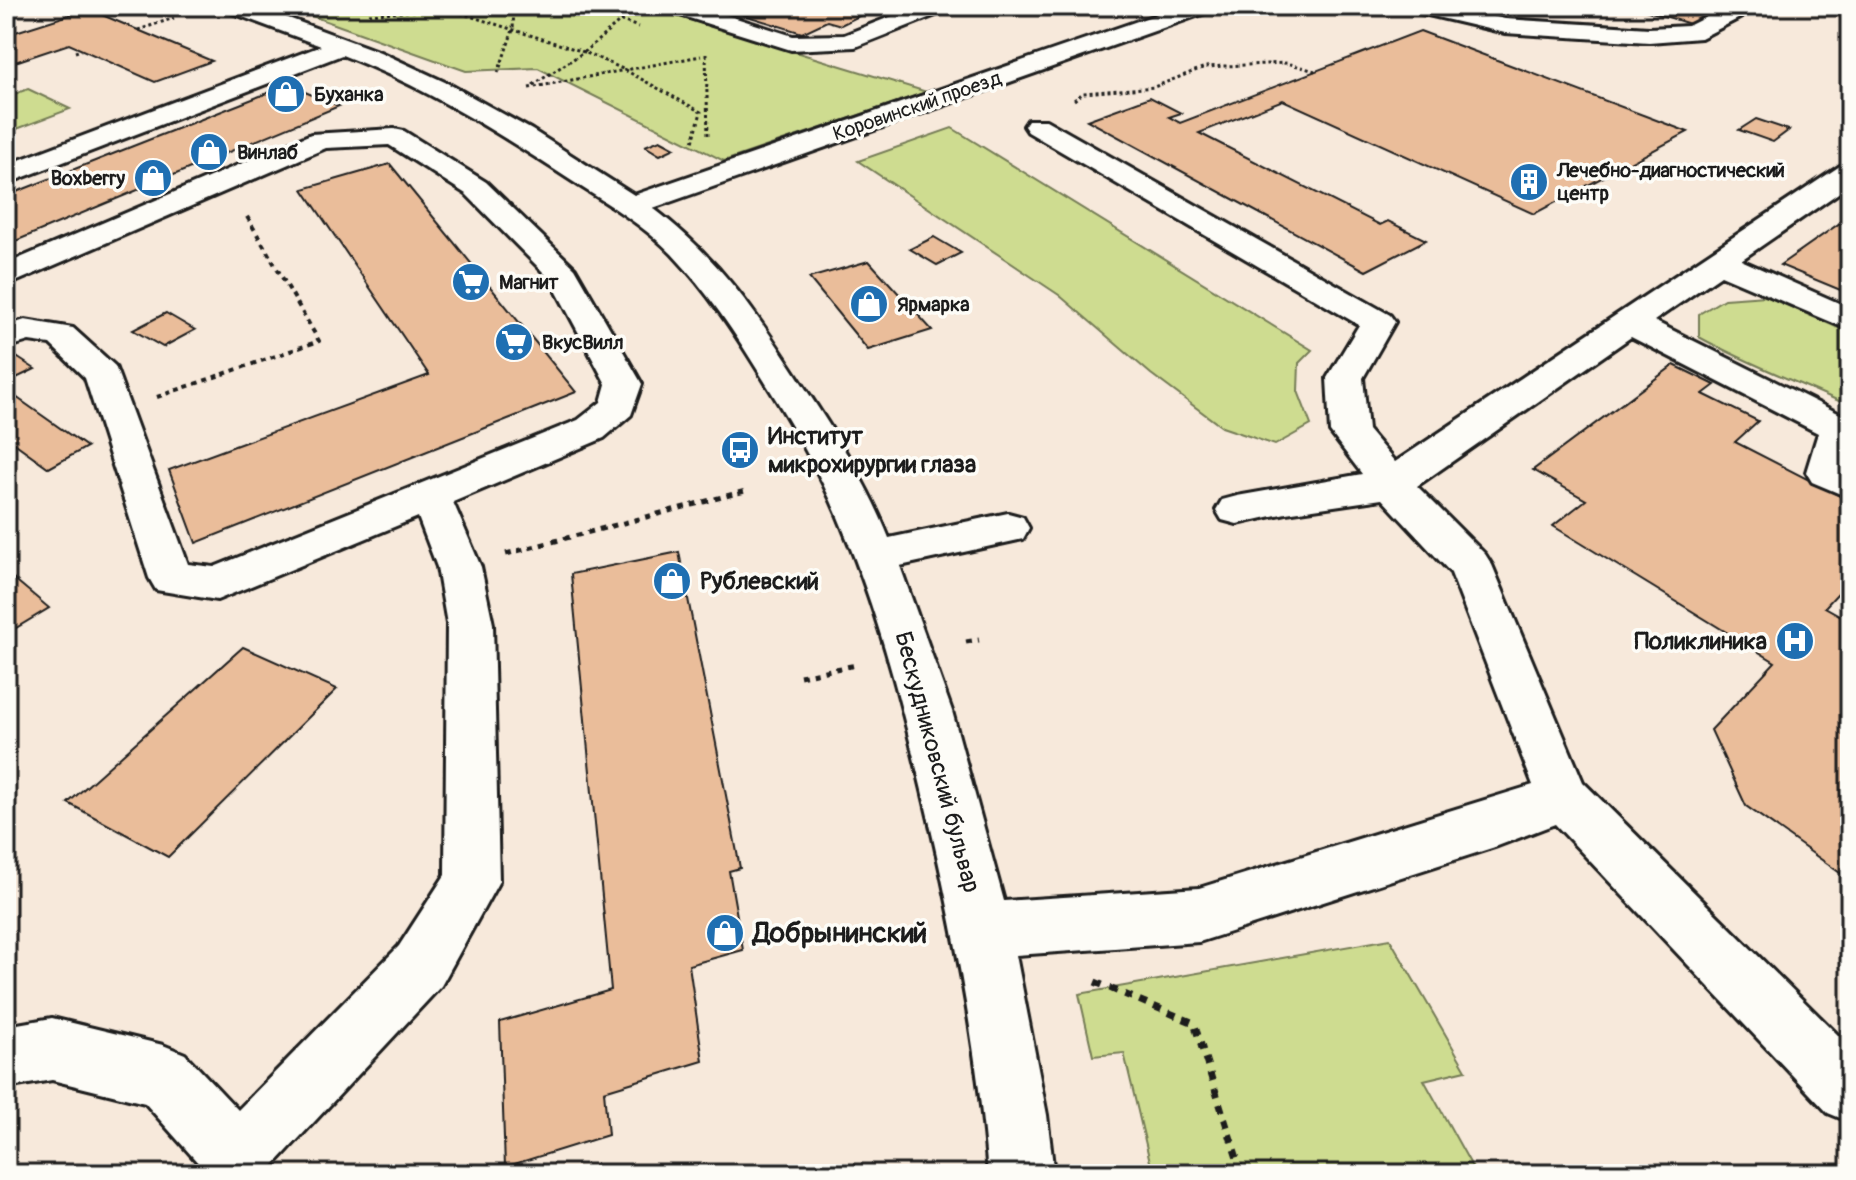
<svg xmlns="http://www.w3.org/2000/svg" width="1856" height="1180" font-family="Pangolin,sans-serif">
<style>
.green{fill:#cedc90;stroke:#757c56;stroke-width:2}
.building{fill:#eabd9a;stroke:#1c1c1c;stroke-width:2}
.lines{fill:none;stroke-linecap:round;stroke-linejoin:round}
.minor-casing{stroke:#1c1c1c;stroke-width:6}
.path-far3{stroke:#1c1c1c;stroke-width:3;stroke-dasharray:3 3;stroke-linecap:butt}
.path-far2{stroke:#1c1c1c;stroke-width:4;stroke-dasharray:5 5;stroke-linecap:butt}
.path-far1{stroke:#1c1c1c;stroke-width:5;stroke-dasharray:6 6;stroke-linecap:butt}
.path{stroke:#1c1c1c;stroke-width:7;stroke-dasharray:8 8;stroke-linecap:butt}
.minor{fill:#fdfcf7;fill-rule:evenodd}
.labels{text-anchor:middle;dominant-baseline:central;stroke-width:7;stroke-linejoin:round;paint-order:stroke}
.far-poi-label{font-size:20px;font-weight:bold;fill:#1c1c1c;stroke:#fdfcf7;text-anchor:start}
.far-street-label{font-size:20px;fill:#1c1c1c;stroke:#fdfcf7}
.poi-label{font-size:24px;font-weight:bold;fill:#1c1c1c;stroke:#fdfcf7;text-anchor:start}
.street-label{font-size:24px;fill:#1c1c1c;stroke:#fdfcf7}
.near-poi-label{font-size:28px;font-weight:bold;fill:#1c1c1c;stroke:#fdfcf7;text-anchor:start}
</style>
<rect width="100%" height="100%" fill="#f7e9db"/>
<filter id="ink" filterUnits="userSpaceOnUse"><feTurbulence type="fractalNoise" baseFrequency=".0125" numOctaves="2"/><feDisplacementMap in="SourceGraphic" scale="16" xChannelSelector="R" yChannelSelector="G"/><feConvolveMatrix kernelMatrix="1 2 1 2 8 2 1 2 1" color-interpolation-filters="sRGB"/></filter>
<g filter="url(#ink)">
<!-- green -->
<g class="green">
<polygon points="284,6 644,6 927,92 724,161 538,68 466,71"/>
<polygon points="28,89 70,109 6,133 6,97"/>
<polygon points="952,128 1312,350 1299,363 1298,391 1311,425 1275,445 1222,427 1151,374 1059,295 858,161"/>
<path d="M1766,296L1850,333V406C1800,383 1748,364 1699,337V314L1724,299Z"/>
<polygon points="1390,939 1466,1070 1424,1080 1475,1172 1153,1174 1124,1053 1093,1056 1079,994"/>
</g>
<!-- building -->
<g class="building">
<polygon points="715,6 879,6 841,25 827,21 802,33"/>
<polygon points="1632,6 1707,6 1719,10 1690,24"/>
<polygon points="88,9 138,30 212,61 155,82 69,44 6,65 6,35"/>
<polygon points="1420,31 1688,132 1534,214 1283,100 1199,133 1380,225 1388,221 1426,240 1366,271 1087,120 1150,97 1181,113 1169,117 1180,123"/>
<polygon points="288,85 339,106 6,245 6,196"/>
<polygon points="1756,119 1789,130 1773,142 1739,130"/>
<polygon points="660,140 675,148 660,155 645,146"/>
<polygon points="390,164 576,392 196,543 169,470 429,375 303,189"/>
<polygon points="1850,216 1850,294 1780,265"/>
<polygon points="934,237 961,253 937,265 910,249"/>
<polygon points="869,261 932,330 868,350 809,278"/>
<polygon points="166,313 195,330 163,347 133,330"/>
<polygon points="12,354 35,369 6,383 6,358"/>
<polygon points="1674,365 1715,385 1703,394 1758,421 1735,442 1850,501 1850,580 1825,607 1850,621 1850,880 1746,806 1711,730 1775,662 1553,526 1586,500 1533,470"/>
<polygon points="6,390 87,447 49,468 6,437"/>
<polygon points="679,552 740,868 729,871 743,950 689,965 703,1061 604,1091 608,1135 505,1167 500,1022 611,990 571,574"/>
<polygon points="6,572 49,608 6,634"/>
<polygon points="243,647 337,689 168,857 68,803"/>
</g>
<g class="lines">
<!-- minor casing -->
<g class="minor-casing">
<g id="minor">
<path d="M224,6H256L380,52L447,83L532,130L634,195L1181,6H1214L1211,11L653,208C725,263 760,319 809,394C838,438 869,487 889,538L1008,513L1023,517L1029,528L1023,539L900,566L952,711L1004,901L1199,888L1533,785L1451,573L1382,499L1286,513L1237,524L1222,520L1216,510L1222,500L1237,496L1362,474L1330,432L1327,378L1359,325L1028,132L1024,126L1028,120H1046L1390,315L1395,322L1363,378L1368,430L1395,462L1840,166L1850,163V185L1741,260L1850,308V330L1721,275L1654,321L1850,419L1847,466L1850,467V498L1812,482L1806,472L1818,433L1631,337L1417,486L1485,554L1492,565L1583,782L1850,1047V1122L1828,1113L1555,824L1495,847L1199,942L1016,955L1047,1115L1054,1174H988C978,1054 956,937 929,820C906,722 882,622 843,529C822,475 792,425 762,377C735,333 708,292 672,254C644,225 606,203 572,181C499,133 424,86 342,55L6,184V165L321,46L227,11Z"/>
<polygon points="664,6 698,6 793,36 844,35 918,6 949,6 946,11 855,47 791,50 667,11"/>
<polygon points="1408,6 1448,6 1505,19 1649,28 1688,26 1728,6 1756,6 1753,11 1701,38 1649,42 1505,33 1411,11"/>
<polygon points="394,129 404,131 486,182 575,268 642,384 631,415 604,438 453,502 481,567 493,624 499,881 441,986 272,1167 274,1174 208,1174 145,1103 52,1080 6,1088 6,1026 52,1018 163,1045 185,1054 238,1110 399,946 445,875 447,624 437,567 418,517 217,600 156,590 149,578 85,378 50,344 29,341 6,348 6,326 25,320 73,328 115,366 188,564 214,567 578,420 601,402 606,384 550,279 466,194 389,145 326,148 6,286 6,264 311,134"/>
</g>
</g>
<!-- path-far3 -->
<g class="path-far3">
<polyline points="438,6 584,52 623,69 701,112 693,142"/>
<polyline points="581,6 638,27"/>
<polyline points="453,9 508,6"/>
<polyline points="369,14 443,9"/>
<polyline points="138,30 174,18"/>
<polyline points="75,52 81,50"/>
<polyline points="706,54 708,136"/>
<polyline points="498,73 513,30 514,6"/>
<polyline points="533,85 584,52 637,7"/>
<polyline points="529,88 701,56"/>
<polyline points="1074,100 1083,93 1154,87 1205,67 1287,63 1315,71"/>
</g>
<!-- path-far2 -->
<polyline class="path-far2" points="157,397 319,341 246,215"/>
<!-- path-far1 -->
<g class="path-far1">
<polyline points="506,554 745,491"/>
<polyline points="966,642 979,640"/>
<polyline points="800,676 856,665"/>
</g>
<!-- path -->
<polyline class="path" points="1095,982 1194,1023 1242,1174"/>
<!-- minor -->
<use href="#minor" class="minor"/>
</g>
</g>
<!-- icons -->
<defs>
<g id="shop-disc" transform="scale(2)"><circle r="9.5" fill="#1f6fb2" stroke="#fdfcf7"/><path d="M-5-2.5h2.3a2.7 3.5 0 0 1 5.4 0H5L5.5 6h-11ZM-1.5-2.5h3a1.5 2.3 0 0 0-3 0Z" fill="#fff"/></g>
<g id="building-disc" transform="scale(2)"><circle r="9.5" fill="#1f6fb2" stroke="#fdfcf7"/><path d="M-4-6H4V6H1V3H-1V6H-4ZM-2.5-4.3h1.7v1.8h-1.7ZM.8-4.3h1.7v1.8H.8ZM-2.5-1h1.7V.8h-1.7ZM.8-1h1.7V.8H.8Z" fill="#fff"/></g>
<g id="supermarket-disc" transform="scale(2)"><circle r="9.5" fill="#1f6fb2" stroke="#fdfcf7"/><path d="M-6-5.5h2.5l.6 2H6L4.5 2H-2.5L-4.4-4H-6ZM-1.5 3.2a1.3 1.3 0 1 0 .1 0ZM3 3.2a1.3 1.3 0 1 0 .1 0Z" fill="#fff"/></g>
<g id="bus-disc" transform="scale(2)"><circle r="9.5" fill="#1f6fb2" stroke="#fdfcf7"/><path d="M-5-6H5V4H4V6H2V4H-2V6H-4V4H-5ZM-3.5-4V0h7V-4ZM-3.5 1.2v1.5H-2V1.2ZM2 1.2v1.5H3.5V1.2Z" fill="#fff"/></g>
<g id="hospital-disc" transform="scale(2)"><circle r="9.5" fill="#1f6fb2" stroke="#fdfcf7"/><path d="M-5-5h3v3.5h4V-5h3V5h-3V1.5h-4V5h-3Z" fill="#fff"/></g>
</defs>
<g fill-rule="evenodd">
<use href="#shop-disc" x="286" y="94"/>
<use href="#shop-disc" x="209" y="152"/>
<use href="#shop-disc" x="153" y="178"/>
<use href="#building-disc" x="1529" y="182"/>
<use href="#supermarket-disc" x="471" y="282"/>
<use href="#shop-disc" x="869" y="304"/>
<use href="#supermarket-disc" x="514" y="342"/>
<use href="#bus-disc" x="740" y="450"/>
<use href="#shop-disc" x="672" y="581"/>
<use href="#hospital-disc" x="1795" y="641"/>
<use href="#shop-disc" x="725" y="933"/>
</g>
<g class="labels">
<!-- far-poi labels -->
<g class="far-poi-label">
<text x="314" y="94">Буханка</text>
<text x="237" y="152">Винлаб</text>
<text x="1557" y="170">Лечебно-диагностический<tspan x="1557" dy="23">центр</tspan></text>
<text x="125" y="178" text-anchor="end">Boxberry</text>
<text x="499" y="282">Магнит</text>
<text x="897" y="304">Ярмарка</text>
<text x="542" y="342">ВкусВилл</text>
</g>
<!-- far-street labels -->
<g class="far-street-label">
<text transform="translate(917 106) rotate(-19)">Коровинский проезд</text>
</g>
<!-- poi labels -->
<g class="poi-label">
<text x="768" y="436">Институт<tspan x="768" dy="28">микрохирургии глаза</tspan></text>
<text x="700" y="581">Рублевский</text>
<text x="1767" y="641" text-anchor="end">Поликлиника</text>
</g>
<!-- street labels -->
<g class="street-label">
<text transform="translate(937 762) rotate(75)">Бескудниковский бульвар</text>
</g>
<!-- near-poi labels -->
<g class="near-poi-label">
<text x="753" y="933">Добрынинский</text>
</g>
</g>
<!-- margin -->
<rect width="1856" height="1180" fill="none" stroke="#fdfcf7" stroke-width="32"/>
<rect x="16" y="16" width="1824" height="1148" fill="none" stroke="#1c1c1c" stroke-width="3" filter="url(#ink)"/>
</svg>
